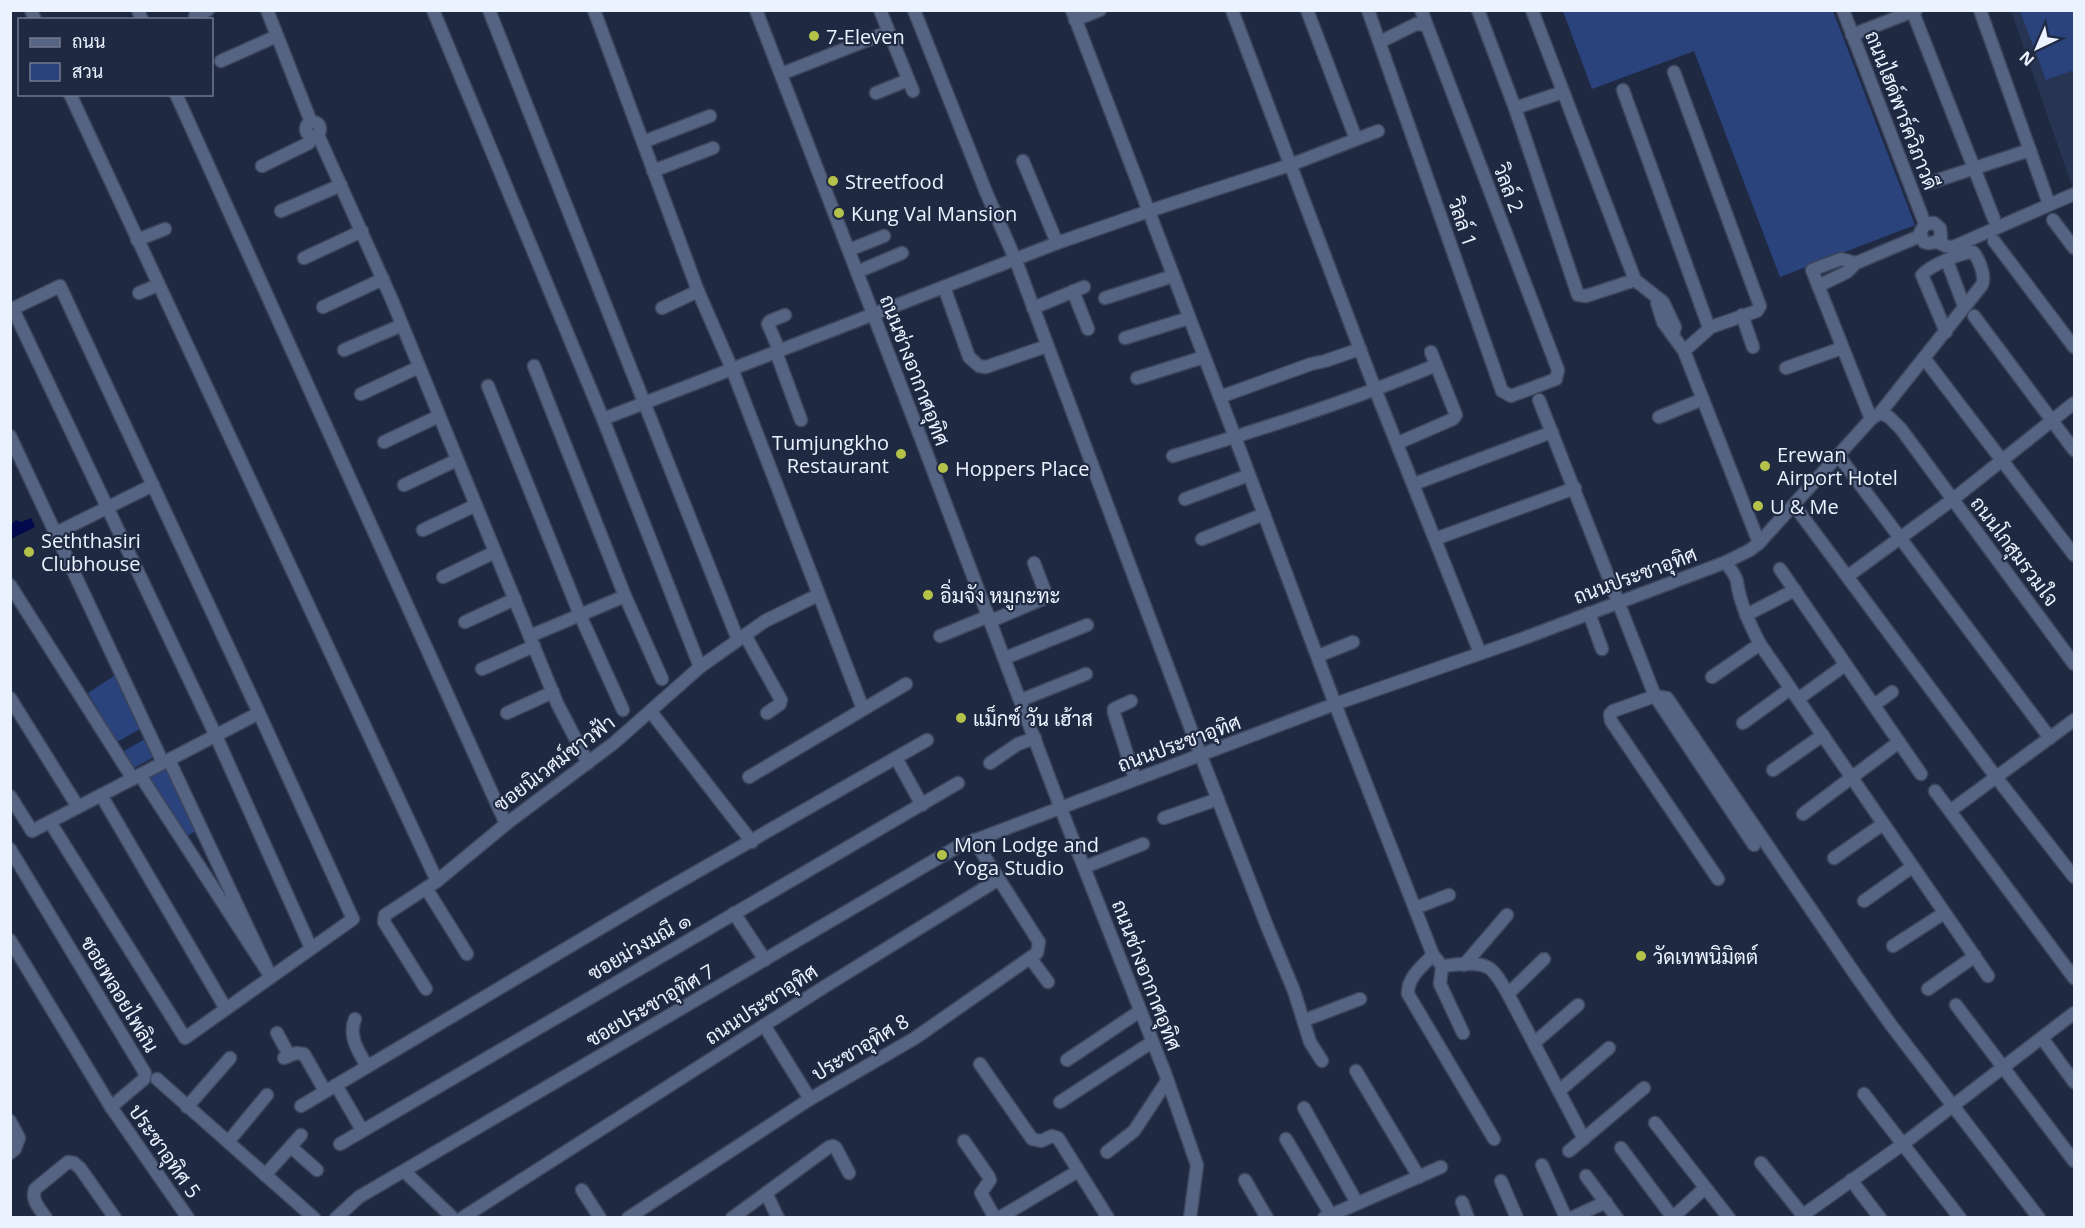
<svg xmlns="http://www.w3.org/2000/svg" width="2085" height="1228" font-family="'Open Sans',Sarabun,sans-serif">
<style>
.built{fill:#273452}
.green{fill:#2b437d}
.water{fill:#02094c}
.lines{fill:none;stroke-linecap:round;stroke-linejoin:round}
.minor-casing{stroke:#3c465c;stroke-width:15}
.minor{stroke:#566484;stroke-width:12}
.poi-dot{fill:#b4c24a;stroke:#1f2a42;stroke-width:2}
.labels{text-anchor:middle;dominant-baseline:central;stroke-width:4.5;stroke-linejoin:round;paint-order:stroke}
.poi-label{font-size:20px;fill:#ebf2ff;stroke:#1f2a42;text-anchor:start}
.street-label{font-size:20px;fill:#ebf2ff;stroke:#1f2a42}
</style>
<rect width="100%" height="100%" fill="#1f2a42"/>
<!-- built -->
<polygon class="built" points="2011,11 2074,11 2074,189 2073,189"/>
<!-- green -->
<g class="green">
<polygon points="1563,11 1833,11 1915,225 1780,277 1694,51 1592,89"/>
<polygon points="2020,11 2074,11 2074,70 2046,80"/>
<polygon points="114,676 140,729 117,742 88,693"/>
<polygon points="145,739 154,757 134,768 124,751"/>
<polygon points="168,767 196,831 187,836 149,777"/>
</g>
<!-- water -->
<path class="water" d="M31,518L35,527L11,539C10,532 9,524 16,520L21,522Z"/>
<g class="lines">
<!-- minor casing -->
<g class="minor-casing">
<g id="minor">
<polyline points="31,10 35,20"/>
<polyline points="138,10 142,20"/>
<polyline points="267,10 311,122"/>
<polyline points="433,10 603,419 700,667"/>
<polyline points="489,10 738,640"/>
<polyline points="594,10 698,291 732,369 863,709"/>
<polyline points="756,10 917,428 1061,809 1165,1073 1197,1165 1190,1218"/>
<polyline points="880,10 913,91"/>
<polyline points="914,10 986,192 1016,261 1201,756 1267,926 1294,991 1310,1042 1322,1061"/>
<polyline points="1072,10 1235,437 1335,704 1433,955 1442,966 1440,984 1463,1033"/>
<polyline points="1232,10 1375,389 1480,653"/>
<polyline points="1307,10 1356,139"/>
<polyline points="1368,10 1502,391 1511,396 1556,379 1558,370 1421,10"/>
<polyline points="1478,10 1515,108 1578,295 1586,296 1635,280"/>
<polyline points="1532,10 1635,280 1663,302 1675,327 1673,334"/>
<polyline points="1843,10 1925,224"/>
<polyline points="1912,10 1994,219"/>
<polyline points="1980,10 2049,204"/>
<polyline points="195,16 208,10"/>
<polyline points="1075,20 1100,10"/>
<polyline points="1852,35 1916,10"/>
<polyline points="1380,42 1416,24 1426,25"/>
<polyline points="221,61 277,36"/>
<polyline points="1674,72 1760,306 1757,311 1711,327 1684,351"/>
<polyline points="781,74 888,32"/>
<polyline points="1623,90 1708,325 1711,327"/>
<polyline points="876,93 908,80"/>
<polyline points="70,94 437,881"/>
<polyline points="176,94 506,824"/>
<polyline points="1515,108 1563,92"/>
<circle cx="313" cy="129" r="7"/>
<polyline points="318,135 392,300 557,703 588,763"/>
<polyline points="643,142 710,116"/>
<polyline points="1023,161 1057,243"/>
<polyline points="262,166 309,143 312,136"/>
<polyline points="653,171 713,148"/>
<polyline points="1929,183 2030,150"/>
<polyline points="281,211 341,185"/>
<polyline points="2053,220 2074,248"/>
<polyline points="137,240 165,229"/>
<polyline points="1994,241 2074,347"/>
<path d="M1936,242L1941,237L1940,228L1934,223L1925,224L1920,233L1924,242C1930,245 1931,242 1936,242C1942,243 1946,248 1953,247L2074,194"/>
<polyline points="849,250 884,236"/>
<polyline points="304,258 362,231"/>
<polyline points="1947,261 1964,306"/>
<polyline points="1856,263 1841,259 1812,270 1871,419"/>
<polyline points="857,272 902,253"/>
<polyline points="1818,286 1847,272 1856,263 1920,236"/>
<polyline points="944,287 969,357 979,366 986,367 1047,346"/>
<polyline points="1073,291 1088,329"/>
<polyline points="139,293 158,285"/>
<polyline points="1105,298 1173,276"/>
<polyline points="1657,303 1663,322 1684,351 1759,543"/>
<polyline points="323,307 383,279"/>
<polyline points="662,308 698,291"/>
<polyline points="1033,308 1084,287"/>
<polyline points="13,309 216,736 311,948"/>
<polyline points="10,310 60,286 259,713 353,919 185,1038 50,822"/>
<polyline points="1742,315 1753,347"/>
<polyline points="1974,316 2074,450"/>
<polyline points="1125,338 1189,318"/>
<polyline points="344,350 402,325"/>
<polyline points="779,350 768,324 770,321 785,315"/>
<polyline points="776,352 801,420"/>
<polyline points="1924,358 2074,555"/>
<polyline points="534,366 625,596 662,679"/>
<polyline points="1786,368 1842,348"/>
<polyline points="1137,378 1204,357"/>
<polyline points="488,386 580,615 623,710"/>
<polyline points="361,394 419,367"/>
<polyline points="1220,397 1311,364 1325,361 1360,349"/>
<polyline points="1539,400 1655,696 1754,845"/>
<polyline points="1880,413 1889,417 1901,429 2074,664"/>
<polyline points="1659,417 1703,399"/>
<polyline points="603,419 1057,243 1149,211 1290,165 1378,131"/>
<polyline points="10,436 163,763"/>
<polyline points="384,442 439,416"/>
<polyline points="1398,443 1453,419 1456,415 1431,352"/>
<polyline points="1838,455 2050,738"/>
<path d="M1173,456C1261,429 1351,401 1436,365"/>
<polyline points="1414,484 1552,432"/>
<polyline points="404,485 457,460"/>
<polyline points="1185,499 1249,475"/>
<polyline points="1794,505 1996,777 2074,877"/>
<polyline points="423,530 476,505"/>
<polyline points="56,533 153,485"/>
<polyline points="1202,539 1264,514"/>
<polyline points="1435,539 1575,488"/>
<path d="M1726,562C1729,569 1736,574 1737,582C1740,604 1750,625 1760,644L1988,976"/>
<polyline points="1780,569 1921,774"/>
<polyline points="1848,576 1952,500 2074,403"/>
<polyline points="443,577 495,552"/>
<polyline points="10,585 133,779"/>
<polyline points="1589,613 1602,649"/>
<polyline points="1746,615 1795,590"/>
<polyline points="991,621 1047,597 1034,563"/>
<polyline points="465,622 515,599"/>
<polyline points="745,635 781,700 780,704 767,713"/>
<polyline points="530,636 625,596"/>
<polyline points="940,636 989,616"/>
<polyline points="1318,656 1353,642"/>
<polyline points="1005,658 1087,625"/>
<polyline points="482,669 534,646"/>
<polyline points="1712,677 1760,644"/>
<polyline points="10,698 78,807"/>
<polyline points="1798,699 1845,665"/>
<polyline points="1021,700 1086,674"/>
<polyline points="1131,701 1114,709 1114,713 1135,779"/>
<polyline points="1874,705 1892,692"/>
<polyline points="651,712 752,842"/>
<polyline points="507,713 553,692"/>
<polyline points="1743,723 1790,689"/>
<polyline points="896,758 922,805"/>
<polyline points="990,763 1018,744 1035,738"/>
<polyline points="1773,770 1823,735"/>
<polyline points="140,775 271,977 169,760"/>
<polyline points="749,777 906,684"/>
<polyline points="1935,791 2074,978"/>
<polyline points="101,795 226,1009"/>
<polyline points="10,796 32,831 259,713"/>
<polyline points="1950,811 2074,720"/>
<polyline points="1803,814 1899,742"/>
<polyline points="1164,818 1218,799"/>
<polyline points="10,849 145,1073 144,1079 111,1107"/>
<polyline points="1834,858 1883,824"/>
<polyline points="1085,867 1143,844"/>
<polyline points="1718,879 1611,721 1610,714 1613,711 1655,696 1667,698 1857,977 1891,1025 2039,1218"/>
<polyline points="426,888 467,954"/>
<polyline points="1864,901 1912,867"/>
<polyline points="1415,908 1449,895"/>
<polyline points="734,913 765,960"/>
<polyline points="10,940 111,1107 188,1218"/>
<polyline points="1893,946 1944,913"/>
<path d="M1433,955C1422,966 1407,978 1408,994L1494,1139"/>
<polyline points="1031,959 1048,982"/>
<polyline points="1464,965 1507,915"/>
<path d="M1442,966C1455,965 1475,961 1487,967C1496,971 1503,986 1508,994L1584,1139"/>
<polyline points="426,989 384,922 385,915 437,881 506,824 614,743 700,667 765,621 818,595"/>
<polyline points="1928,989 1975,956"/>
<polyline points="1508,994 1544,959"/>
<polyline points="1956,1005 2074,1161"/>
<path d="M355,1019C348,1036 358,1051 367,1066"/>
<polyline points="1305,1020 1360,999"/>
<polyline points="764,1025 810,1099"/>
<polyline points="277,1033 289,1055"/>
<polyline points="2042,1038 2074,1082"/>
<polyline points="1534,1043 1578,1005"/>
<polyline points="284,1058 296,1053 304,1054 325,1091"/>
<polyline points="1067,1060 1140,1011"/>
<polyline points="980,1064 1032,1139 1041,1141 1052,1136 1058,1138 1108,1218"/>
<polyline points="1356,1071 1419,1177"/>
<polyline points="157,1079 314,1218"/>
<polyline points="336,1085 362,1130"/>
<polyline points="1559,1091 1609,1048"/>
<polyline points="1864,1094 1960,1218"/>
<polyline points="1060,1102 1152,1042"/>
<polyline points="301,1106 658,894 927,740"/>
<polyline points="187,1107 230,1058"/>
<polyline points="1304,1108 1357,1203"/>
<polyline points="10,1121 19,1138 15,1149 10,1153"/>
<polyline points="1655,1123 1729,1218"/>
<polyline points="1286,1139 1331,1215"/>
<polyline points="964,1141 989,1177 990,1180 981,1193 995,1218"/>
<polyline points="228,1142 267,1095"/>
<polyline points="340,1144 958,783"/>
<polyline points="291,1147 317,1170"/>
<polyline points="1621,1148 1673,1218"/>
<polyline points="1569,1151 1644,1088"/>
<polyline points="1107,1152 1134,1131 1167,1081"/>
<polyline points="1761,1163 1805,1218"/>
<polyline points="1542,1165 1566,1218"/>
<polyline points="405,1172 453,1218"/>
<polyline points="265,1175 301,1135"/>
<polyline points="1586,1176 1617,1218"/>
<polyline points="1245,1180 1267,1218"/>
<polyline points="1851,1180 1880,1218"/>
<polyline points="1501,1181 1517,1218"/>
<polyline points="582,1190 600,1218"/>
<polyline points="766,1193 778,1218"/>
<polyline points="1462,1202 1468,1218"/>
<polyline points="1803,1215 1903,1144 2074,1013"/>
<path d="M46,1218C39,1208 31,1200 35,1189L68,1162L74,1163L80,1168L115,1218"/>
<path d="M336,1218L359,1197L957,847L1335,704L1519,640L1726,562L1750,550L1759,543L1871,419L1880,413L1982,285C1986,276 1979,259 1973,252C1962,252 1929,266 1922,275L1946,332"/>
<polyline points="462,1218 824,987 999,879"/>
<polyline points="628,1218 810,1099 915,1038 1037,953 1039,942 974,840"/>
<polyline points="732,1218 829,1147 833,1146 836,1148 849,1173"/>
<polyline points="999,1218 1078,1171"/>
<polyline points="1324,1218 1441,1167"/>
<polyline points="1571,1218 1606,1202"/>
<polyline points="1672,1218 1705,1188"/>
</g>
</g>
<!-- minor -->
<use href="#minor" class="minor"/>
</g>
<!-- markers -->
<g class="poi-dot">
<circle cx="814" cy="36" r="6"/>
<circle cx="833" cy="181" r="6"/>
<circle cx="839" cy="213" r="6"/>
<circle cx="901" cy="454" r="6"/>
<circle cx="1765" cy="466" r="6"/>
<circle cx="943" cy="468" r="6"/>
<circle cx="1758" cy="506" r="6"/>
<circle cx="29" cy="552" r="6"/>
<circle cx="928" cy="595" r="6"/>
<circle cx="961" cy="718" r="6"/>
<circle cx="942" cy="855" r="6"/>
<circle cx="1641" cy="956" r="6"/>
</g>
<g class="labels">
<!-- poi labels -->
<g class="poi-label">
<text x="826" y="36">7-Eleven</text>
<text x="845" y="181">Streetfood</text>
<text x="851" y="213">Kung Val Mansion</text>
<text x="889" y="442" text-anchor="end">Tumjungkho<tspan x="889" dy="23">Restaurant</tspan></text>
<text x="1777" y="454">Erewan<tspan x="1777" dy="23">Airport Hotel</tspan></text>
<text x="955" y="468">Hoppers Place</text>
<text x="1770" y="506">U &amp; Me</text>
<text x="41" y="540">Seththasiri<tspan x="41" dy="23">Clubhouse</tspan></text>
<text x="940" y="595">อิ่มจัง หมูกะทะ</text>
<text x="973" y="718">แม็กซ์ วัน เฮ้าส</text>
<text x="954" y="844">Mon Lodge and<tspan x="954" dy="23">Yoga Studio</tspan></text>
<text x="1653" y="956">วัดเทพนิมิตต์</text>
</g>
<!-- street labels -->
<g class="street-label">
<text transform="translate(1902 110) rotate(69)">ถนนไฮด์พาร์ควิภาวดี</text>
<text transform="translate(1509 188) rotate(69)">วิลล์ 2</text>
<text transform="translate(1463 222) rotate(71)">วิลล์ 1</text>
<text transform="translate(915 370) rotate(69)">ถนนช่างอากาศอุทิศ</text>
<text transform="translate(2015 551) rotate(53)">ถนนโกสุมรวมใจ</text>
<text transform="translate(1635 575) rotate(-20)">ถนนประชาอุทิศ</text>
<text transform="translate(1179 743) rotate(-20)">ถนนประชาอุทิศ</text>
<text transform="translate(554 763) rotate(-37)">ซอยนิเวศม์ชาวฟ้า</text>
<text transform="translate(639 946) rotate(-30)">ซอยม่วงมณี ๑</text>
<text transform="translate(1147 975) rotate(69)">ถนนช่างอากาศอุทิศ</text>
<text transform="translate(120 994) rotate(59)">ซอยพลอยไพลิน</text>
<text transform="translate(761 1004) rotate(-33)">ถนนประชาอุทิศ</text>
<text transform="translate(650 1005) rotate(-30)">ซอยประชาอุทิศ 7</text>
<text transform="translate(860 1047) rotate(-31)">ประชาอุทิศ 8</text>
<text transform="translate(165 1151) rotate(55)">ประชาอุทิศ 5</text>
</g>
</g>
<!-- border -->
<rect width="2085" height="1228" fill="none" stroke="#ebf2ff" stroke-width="24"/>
<!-- legend -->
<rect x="18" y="18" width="195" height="78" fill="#1f2a42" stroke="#717a8e" stroke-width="1.5"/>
<rect x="30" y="38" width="30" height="9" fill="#566484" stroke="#717a8e" stroke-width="1.5"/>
<text x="72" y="48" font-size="18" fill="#ebf2ff">ถนน</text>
<rect x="30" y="63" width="30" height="18" fill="#2b437d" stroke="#717a8e" stroke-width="1.5"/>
<text x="72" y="78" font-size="18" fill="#ebf2ff">สวน</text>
<!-- north arrow -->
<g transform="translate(2037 48) rotate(224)" stroke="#1f2a42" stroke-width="4.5" paint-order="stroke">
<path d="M0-4.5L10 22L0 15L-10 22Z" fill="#ebf2ff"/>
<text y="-9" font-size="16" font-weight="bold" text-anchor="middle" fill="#ebf2ff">N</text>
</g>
</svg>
